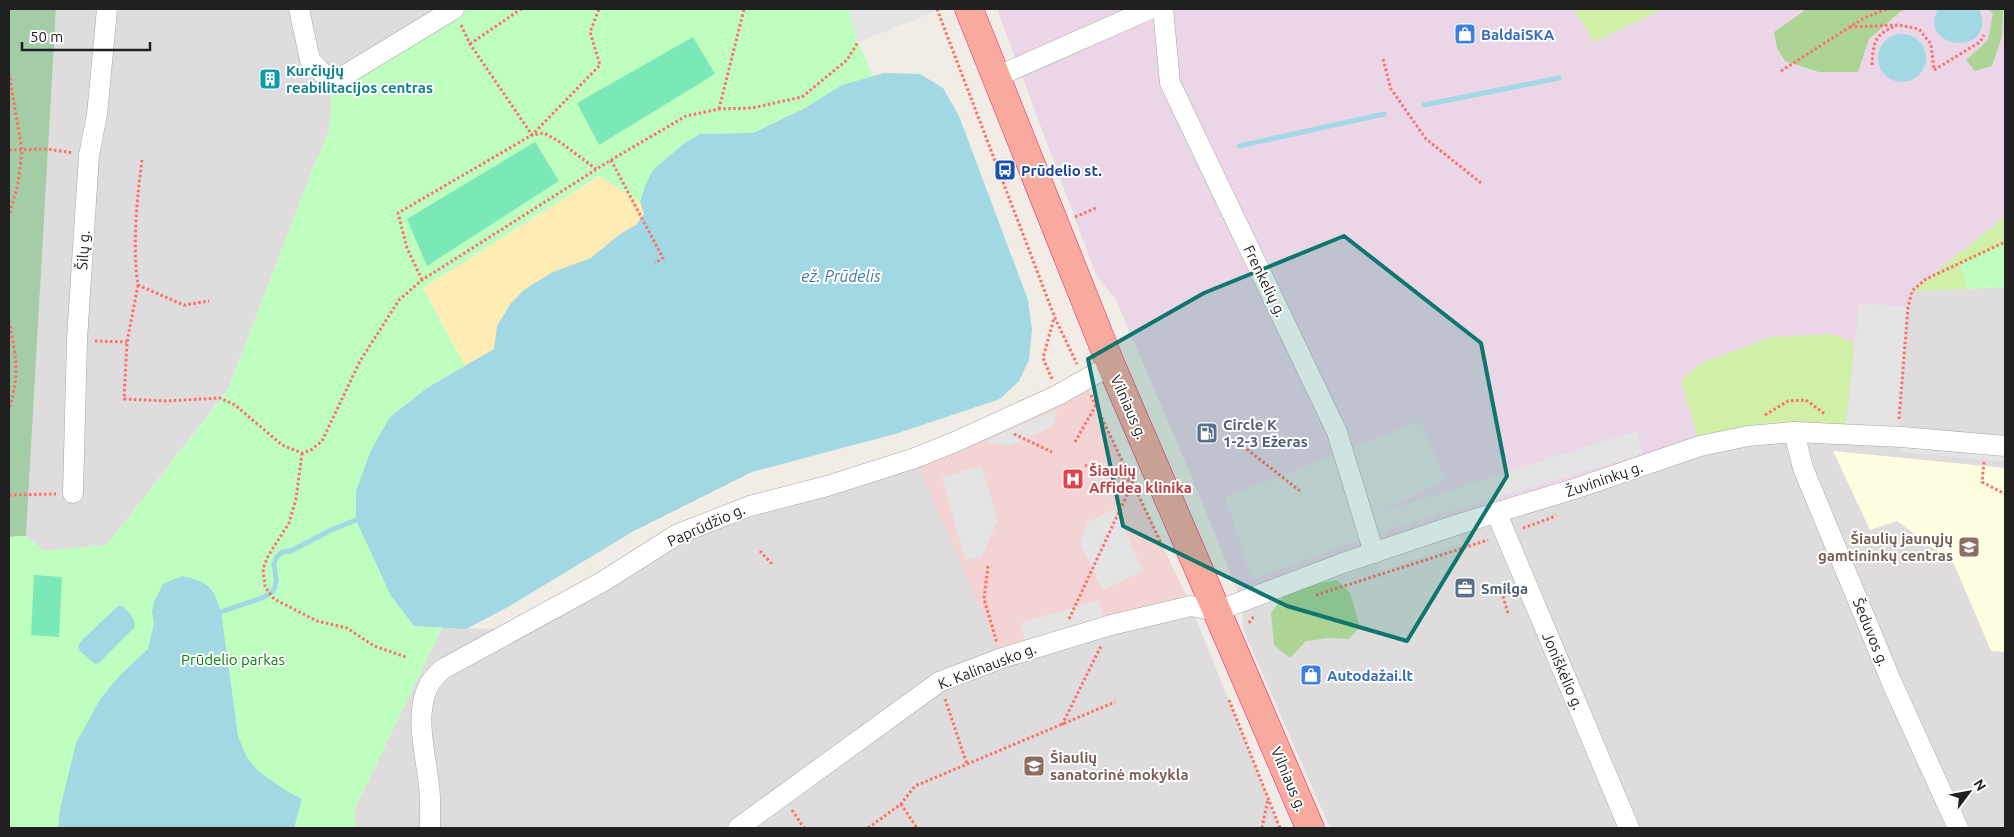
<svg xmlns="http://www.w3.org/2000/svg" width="2014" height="837" font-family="Ubuntu,sans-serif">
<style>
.residential{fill:#dedcdc}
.commercial{fill:#f3d3d3}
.industrial{fill:#ebd6e8}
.education{fill:#fffde0}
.grass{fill:#cff0a6}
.forest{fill:#acd595}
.sand{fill:#ffecb5}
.cemetery{fill:#a4cca7}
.park{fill:#beffc0}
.pitch{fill:#7be8b7}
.parking{fill:#e4e4e4}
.water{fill:#a1d8e3}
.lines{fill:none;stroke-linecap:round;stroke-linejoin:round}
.stream{stroke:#a1d8e3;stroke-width:5}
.minor-casing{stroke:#a7a7a7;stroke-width:21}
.trunk-casing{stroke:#ed146b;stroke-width:29}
.path{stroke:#ff6f68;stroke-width:3;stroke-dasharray:2.5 2.5;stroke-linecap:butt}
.minor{stroke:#fff;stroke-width:20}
.trunk{stroke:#f8aa9e;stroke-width:28}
.marked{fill:#0f766e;fill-opacity:0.2;stroke:#0f766e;stroke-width:4;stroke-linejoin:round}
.labels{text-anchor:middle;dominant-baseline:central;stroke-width:4;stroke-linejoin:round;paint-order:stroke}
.shop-label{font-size:15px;font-weight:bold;fill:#366cbe;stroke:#fff;text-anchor:start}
.culture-label{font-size:15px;font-weight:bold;fill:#0d838f;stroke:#fff;text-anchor:start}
.transit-label{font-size:15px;font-weight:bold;fill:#164399;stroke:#fff;text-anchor:start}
.street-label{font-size:15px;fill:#202020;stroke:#fff}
.service-label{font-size:15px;font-weight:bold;fill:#4e5e75;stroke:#fff;text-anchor:start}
.health-label{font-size:15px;font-weight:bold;fill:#be3a42;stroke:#fff;text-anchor:start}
.education-label{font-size:15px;font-weight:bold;fill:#785e54;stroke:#fff;text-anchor:end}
.park-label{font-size:15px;fill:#018505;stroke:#fff}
.water-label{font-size:16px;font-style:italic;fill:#3c79a9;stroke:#fff}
</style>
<rect width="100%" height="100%" fill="#f1ece5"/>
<!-- residential -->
<g class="residential">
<polygon points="56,9 454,9 332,83 330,129 312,171 228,389 107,545 44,551 26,536"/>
<polygon points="2005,287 2005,828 1330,828 1243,629 1242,602 1908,307 1912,291"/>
<polygon points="915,458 1191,606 1280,828 355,828 355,808 442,628 518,629 678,534"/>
</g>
<!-- commercial -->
<polygon class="commercial" points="1085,381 1191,606 1002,658 915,458"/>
<!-- industrial -->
<polygon class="industrial" points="997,9 1574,9 1594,41 1663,9 2005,9 2005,218 1912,291 1908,307 1898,437 1748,436 1242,602 1200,497 1116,300 1096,275"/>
<!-- education -->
<polygon class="education" points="1833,451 2005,468 2005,652 1991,651 1954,564 1897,521 1870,530"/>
<!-- grass -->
<g class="grass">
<polygon points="1574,9 1663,9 1594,42"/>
<polygon points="2005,218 2005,287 1912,291 2001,220"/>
<polygon points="1830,334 1854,342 1845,436 1700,446 1681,380 1700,364 1771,337"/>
</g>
<!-- forest -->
<g class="forest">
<polygon points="1807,9 1906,9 1900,12 1869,39 1858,72 1819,72 1785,61 1777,48 1774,32"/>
<polygon points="1988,9 2003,9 2002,36 1992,66 1975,71 1966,60 1988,40 1993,14"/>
<polygon points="1337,580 1350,593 1360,627 1349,639 1329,638 1306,641 1290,658 1274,645 1271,613 1284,595 1315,584"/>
</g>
<!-- sand -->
<polygon class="sand" points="600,176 640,202 644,214 636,225 620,234 591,258 525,289 511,303 497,326 495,349 465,366 423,288"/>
<!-- cemetery -->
<polygon class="cemetery" points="9,9 56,9 26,536 9,537"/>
<!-- park -->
<g class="park">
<polygon points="454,9 848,9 858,42 874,77 842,85 805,108 753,133 700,134 645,186 640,202 599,176 423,288 465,366 427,388 390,417 391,596 414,626 442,628 355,808 355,828 9,828 9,537 26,536 44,551 107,545 228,390 312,171 330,129 332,83"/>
<polygon points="2005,242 2005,287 1967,289 1961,264"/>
</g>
<!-- pitch -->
<g class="pitch">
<polygon points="693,37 715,74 599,145 577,103"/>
<polygon points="535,142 559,181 427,266 407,219"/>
<polygon points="34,575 62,577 59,637 31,635"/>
</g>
<!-- parking -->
<g class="parking">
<polygon points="848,9 933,9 934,12 858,42"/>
<polygon points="1859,303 1908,307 1898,437 1845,436"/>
<polygon points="1057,409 1054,426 1009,446 985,441"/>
<polygon points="1420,421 1445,480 1376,514 1636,431 1643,454 1377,533 1252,580 1225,497"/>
<polygon points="1902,437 2005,446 2005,462 1900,452"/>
<polygon points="981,466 998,520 981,558 965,560 942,477"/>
<polygon points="1115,509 1143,571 1103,590 1080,543 1088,522"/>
<polygon points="1456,525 1462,543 1381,571 1374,553"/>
<polygon points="1099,600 1106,625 1027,648 1020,623"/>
</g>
<!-- water -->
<g class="water">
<path d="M1938,9H1979C1999,57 1916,51 1938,9Z"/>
<circle cx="1902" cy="58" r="24"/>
<polygon points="884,73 920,74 943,88 959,116 1028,300 1032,329 1029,360 1019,381 1000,399 895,434 752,472 632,532 508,607 466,629 414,626 391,596 356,520 356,491 371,450 390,417 427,388 494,349 497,326 511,303 525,289 553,272 591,258 620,234 636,225 644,214 640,202 645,186 653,170 682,145 700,134 753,133 805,108 842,85"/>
<path d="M182,576C208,582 213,586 221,612L238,736L246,756L258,771L285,790L302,799L294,828H58L60,809L76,743L101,698L120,675L148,649L154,623L152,612L154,602L163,584Z"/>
<path d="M118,606H122C129,611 135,618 135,627L99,663L95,664L80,651L78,646L83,639Z"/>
</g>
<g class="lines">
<!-- stream -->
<g class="stream">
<polyline points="1424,105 1559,78"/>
<polyline points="1239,146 1384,114"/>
<polyline points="221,612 264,597 272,592 275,587 276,579 274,564 276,558 282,552 291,551 331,530 356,520"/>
</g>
<!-- minor casing -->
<g class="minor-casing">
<g id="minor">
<polyline points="299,9 310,60 332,83 454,9"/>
<polyline points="1163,9 1170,83 1337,432 1374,553"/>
<polyline points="996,77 1150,9"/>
<polyline points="1794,432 1803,468 1892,683 1958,828"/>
<polyline points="73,493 77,340 89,155 97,115 107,9"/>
<polyline points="1497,514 1629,828"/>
<path d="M430,828C430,814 431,800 429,786C426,755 414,716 428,687C431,680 437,674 443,669L602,582L678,534L750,506L827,486L915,458L955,442L1058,395L1111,365"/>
<polyline points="738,828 939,682 1002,658 1111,625 1191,606 1217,611 1343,563 1456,525 1580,487 1700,446 1748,436 1794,432 1902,437 2005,446"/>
</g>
</g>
<!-- trunk casing -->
<g class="trunk-casing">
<polyline id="trunk" points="969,9 1111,365 1310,828"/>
</g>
<!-- path -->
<g class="path">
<polyline points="937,9 1055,318 1077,364"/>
<polyline points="461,25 470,44 532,135 600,65 590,32 599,9"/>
<polyline points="1850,27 1899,25 1919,29 1931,44 1934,70 1980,42 1984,35"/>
<polyline points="470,44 521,9"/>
<polyline points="1383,59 1391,89 1426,139 1481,183"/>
<path d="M1872,65C1873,44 1874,34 1896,26"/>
<polyline points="1781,71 1864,18 1887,9"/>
<polyline points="9,73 22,151 18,184 9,216"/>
<polyline points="719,109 744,9"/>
<polyline points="9,150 47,149 73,153"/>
<path d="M142,160C137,198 132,247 138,285L184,305L209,301"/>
<polyline points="611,160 663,258 655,263"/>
<polyline points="1075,217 1098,207"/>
<polyline points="422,280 407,248 398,213 532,135 544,133 560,142 596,169"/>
<polyline points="138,285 127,342 124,399 166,401 220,398 235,405 282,445 302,453 311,450 322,441 360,361 399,300 422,280 611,160 686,116 719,109 752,108 802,97 847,60 858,42"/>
<path d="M9,321C16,357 20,373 9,409"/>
<polyline points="95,341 127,342"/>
<polyline points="1052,379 1043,358 1054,318"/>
<polyline points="1091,395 1162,545"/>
<polyline points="1765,415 1788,401 1806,400 1825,414"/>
<polyline points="1899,419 1908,307 1912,291 1926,279 2005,242"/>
<polyline points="1014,434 1052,452"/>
<polyline points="1075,442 1096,405"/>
<polyline points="1239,443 1300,491"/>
<polyline points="302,453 296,499 289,523 268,556 263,569 265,587 274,599 317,621 347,628 374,646 406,657"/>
<polyline points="1984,462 1982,482 2005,494"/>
<polyline points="9,495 56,494"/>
<polyline points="1523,528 1551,518 1556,515"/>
<polyline points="760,551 773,565"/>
<polyline points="988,566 984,599 997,643"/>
<polyline points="1316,595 1488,540"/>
<polyline points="1508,613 1501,590 1509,585"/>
<polyline points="1069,619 1133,482 1085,465"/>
<polyline points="1249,623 1254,616"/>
<polyline points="945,699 967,764"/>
<polyline points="1229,700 1280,828"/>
<polyline points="1062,725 1101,646"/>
<polyline points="901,804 917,828"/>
<polyline points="792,810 804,828"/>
<polyline points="868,828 901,804 915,786 1115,702"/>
<polyline points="1262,828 1268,799"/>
</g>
<!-- minor -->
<use href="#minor" class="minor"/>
<!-- trunk -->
<use href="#trunk" class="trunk"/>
</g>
<!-- marked area -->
<path class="marked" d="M1344,236L1481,343L1507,476L1407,641L1287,606L1123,526L1088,359L1204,293Z"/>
<!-- icons -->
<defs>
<g id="shop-square" transform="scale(1.125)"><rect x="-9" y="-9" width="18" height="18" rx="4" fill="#3f7fe0" stroke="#fff"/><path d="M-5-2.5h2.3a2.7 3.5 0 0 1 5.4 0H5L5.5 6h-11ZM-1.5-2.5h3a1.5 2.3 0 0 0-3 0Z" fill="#fff"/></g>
<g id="building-square" transform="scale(1.125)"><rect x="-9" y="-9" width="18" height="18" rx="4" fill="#0f9aa8" stroke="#fff"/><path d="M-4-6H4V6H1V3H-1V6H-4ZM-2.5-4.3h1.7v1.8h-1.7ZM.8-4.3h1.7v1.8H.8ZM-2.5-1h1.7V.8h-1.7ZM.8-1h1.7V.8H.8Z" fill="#fff"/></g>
<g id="bus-square" transform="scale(1.125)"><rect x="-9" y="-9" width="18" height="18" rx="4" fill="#1a4fb4" stroke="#fff"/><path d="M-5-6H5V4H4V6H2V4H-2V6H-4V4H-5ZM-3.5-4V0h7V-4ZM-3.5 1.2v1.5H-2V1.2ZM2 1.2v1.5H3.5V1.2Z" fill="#fff"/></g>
<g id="fuel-square" transform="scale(1.125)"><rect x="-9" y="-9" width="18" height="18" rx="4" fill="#5c6f8a" stroke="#fff"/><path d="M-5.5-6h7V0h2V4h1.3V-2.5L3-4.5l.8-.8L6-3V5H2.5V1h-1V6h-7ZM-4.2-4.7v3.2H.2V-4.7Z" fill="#fff"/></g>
<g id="hospital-square" transform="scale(1.125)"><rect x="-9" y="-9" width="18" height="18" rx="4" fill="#e0444e" stroke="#fff"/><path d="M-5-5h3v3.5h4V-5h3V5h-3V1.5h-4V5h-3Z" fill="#fff"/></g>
<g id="school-square" transform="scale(1.125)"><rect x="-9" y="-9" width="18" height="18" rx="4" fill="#8d6e63" stroke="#fff"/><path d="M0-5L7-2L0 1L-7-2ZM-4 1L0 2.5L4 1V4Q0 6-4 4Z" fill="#fff"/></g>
<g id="office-square" transform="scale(1.125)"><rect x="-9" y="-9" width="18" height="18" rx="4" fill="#5c6f8a" stroke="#fff"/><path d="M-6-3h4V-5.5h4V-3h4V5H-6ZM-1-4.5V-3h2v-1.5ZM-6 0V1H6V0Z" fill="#fff"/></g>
</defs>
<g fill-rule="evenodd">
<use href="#shop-square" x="1465" y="34"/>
<use href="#building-square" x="270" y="79"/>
<use href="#bus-square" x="1005" y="170"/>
<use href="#fuel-square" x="1207" y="433"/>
<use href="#hospital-square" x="1073" y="479"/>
<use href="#school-square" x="1969" y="547"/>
<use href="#office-square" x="1465" y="588"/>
<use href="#shop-square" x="1311" y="675"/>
<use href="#school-square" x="1034" y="766"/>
</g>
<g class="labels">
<!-- shop labels -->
<g class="shop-label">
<text x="1481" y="34">BaldaiSKA</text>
<text x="1327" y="675">Autodažai.lt</text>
</g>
<!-- culture labels -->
<g class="culture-label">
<text x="286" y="70">Kurčiųjų<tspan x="286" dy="17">reabilitacijos centras</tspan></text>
</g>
<!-- transit labels -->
<g class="transit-label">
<text x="1021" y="170">Prūdelio st.</text>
</g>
<!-- street labels -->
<g class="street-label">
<text transform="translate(83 250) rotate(-86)">Šilų g.</text>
<text transform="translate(1265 281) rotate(64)">Frenkelių g.</text>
<text transform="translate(1129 407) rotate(66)">Vilniaus g.</text>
<text transform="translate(1604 479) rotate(-19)">Žuvininkų g.</text>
<text transform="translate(706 525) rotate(-24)">Paprūdžio g.</text>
<text transform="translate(1871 632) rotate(68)">Šeduvos g.</text>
<text transform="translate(987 666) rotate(-21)">K. Kalinausko g.</text>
<text transform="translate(1563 671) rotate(67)">Joniškėlio g.</text>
<text transform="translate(1289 779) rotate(67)">Vilniaus g.</text>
</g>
<!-- service labels -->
<g class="service-label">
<text x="1223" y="424">Circle K<tspan x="1223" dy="17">1-2-3 Ežeras</tspan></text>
<text x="1481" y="588">Smilga</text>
</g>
<!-- health labels -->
<g class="health-label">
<text x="1089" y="470">Šiaulių<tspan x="1089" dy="17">Affidea klinika</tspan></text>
</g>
<!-- education labels -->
<g class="education-label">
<text x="1953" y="538">Šiaulių jaunųjų<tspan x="1953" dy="17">gamtininkų centras</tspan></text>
<text x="1050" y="757" text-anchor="start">Šiaulių<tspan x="1050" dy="17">sanatorinė mokykla</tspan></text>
</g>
<!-- park labels -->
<g class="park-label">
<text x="233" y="659">Prūdelio parkas</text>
</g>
<!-- water labels -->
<g class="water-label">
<text x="841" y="276">ež. Prūdelis</text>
</g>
</g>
<!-- border -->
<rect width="2014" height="837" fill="none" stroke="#202020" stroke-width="20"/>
<!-- north arrow -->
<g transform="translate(1969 792) rotate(58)" stroke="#ffffff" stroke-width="4" paint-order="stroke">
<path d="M0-4L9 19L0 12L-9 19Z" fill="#202020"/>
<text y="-8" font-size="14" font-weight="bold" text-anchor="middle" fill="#202020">N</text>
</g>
<!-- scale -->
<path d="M22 42v8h128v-8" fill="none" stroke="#202020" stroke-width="2.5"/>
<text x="30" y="42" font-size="15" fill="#202020" stroke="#ffffff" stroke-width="4" paint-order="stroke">50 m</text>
</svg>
